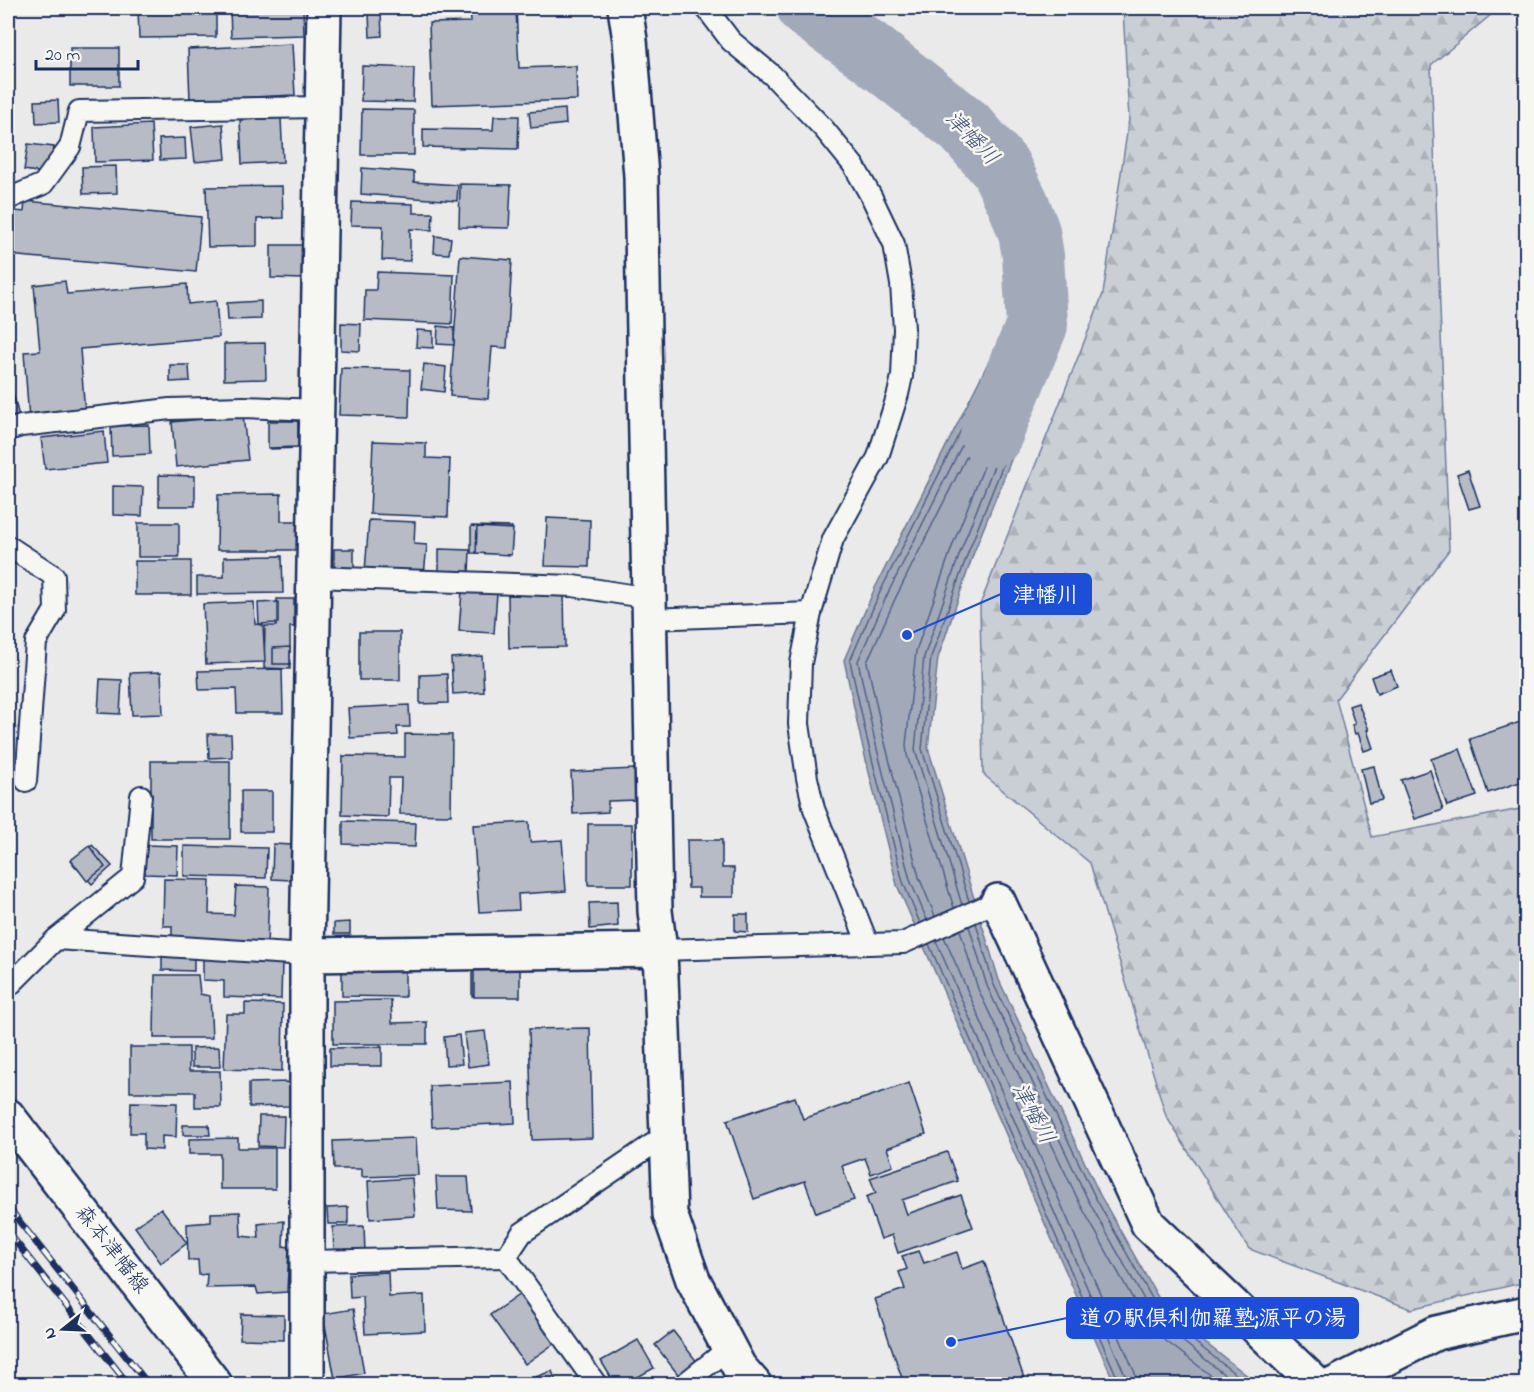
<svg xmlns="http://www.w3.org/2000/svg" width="1534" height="1392" font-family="'Indie Flower','Klee One',sans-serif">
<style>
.forest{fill:url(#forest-firs);stroke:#727e9a;stroke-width:1.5}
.water{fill:#a2aaba;stroke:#6c7995;stroke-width:1.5}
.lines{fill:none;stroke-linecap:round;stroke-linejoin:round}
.shore{stroke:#516083;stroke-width:1.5}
.river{stroke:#a2aaba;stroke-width:62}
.building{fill:#b6bbc6;stroke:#1b2f5e;stroke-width:1.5}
.lane-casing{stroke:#1b2f5e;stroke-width:24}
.street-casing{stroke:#1b2f5e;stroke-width:38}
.secondary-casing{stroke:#1b2f5e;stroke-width:38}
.lane{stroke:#f6f6f2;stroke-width:20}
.street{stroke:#f6f6f2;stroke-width:33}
.secondary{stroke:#f6f6f2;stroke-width:33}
.rail-casing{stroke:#1b2f5e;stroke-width:7}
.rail{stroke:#f6f6f2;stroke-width:4.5;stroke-dasharray:14;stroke-linecap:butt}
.labels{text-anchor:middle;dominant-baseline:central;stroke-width:5;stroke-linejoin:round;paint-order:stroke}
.street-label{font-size:21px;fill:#1b2f5e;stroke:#f6f6f2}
.water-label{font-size:22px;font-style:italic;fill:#44547a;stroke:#f6f6f2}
.leader{fill:none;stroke:#1d4ed8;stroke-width:2}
.callout-dot{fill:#1d4ed8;stroke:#f6f6f2;stroke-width:2}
.callout{fill:#1d4ed8;stroke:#1d4ed8;stroke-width:2}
.callout-label{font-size:22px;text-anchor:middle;font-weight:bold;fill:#fff}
</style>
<defs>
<pattern id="forest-firs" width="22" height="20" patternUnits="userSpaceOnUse" patternTransform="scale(1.5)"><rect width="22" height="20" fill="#caced5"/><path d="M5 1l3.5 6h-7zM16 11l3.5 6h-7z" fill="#adb1b9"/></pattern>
</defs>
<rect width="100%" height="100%" fill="#e9eae9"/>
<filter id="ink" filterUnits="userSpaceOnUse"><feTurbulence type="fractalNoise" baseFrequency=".0167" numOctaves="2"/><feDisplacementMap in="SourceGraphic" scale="12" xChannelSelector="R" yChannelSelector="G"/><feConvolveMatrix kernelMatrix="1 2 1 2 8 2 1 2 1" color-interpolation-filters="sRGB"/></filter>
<g filter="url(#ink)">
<!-- forest -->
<polygon class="forest" points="1123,8 1499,8 1431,65 1449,550 1336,699 1372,837 1526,808 1526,1282 1411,1309 1249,1249 1166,1116 1090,863 983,774 980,605 1103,294 1129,119"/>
<!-- water -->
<polygon class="water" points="998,343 1046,373 974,552 938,658 928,748 999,980 1100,1195 1167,1313 1258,1384 1115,1384 897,885 861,740 844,660 874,590"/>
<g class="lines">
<!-- shore -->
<g class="shore">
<polyline points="935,916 919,877 883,735 867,662 895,599 1006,378 1009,377 1016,381 1017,384 953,544 916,651 906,745 907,755 954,908"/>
<polyline points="927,920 910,880 874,737 858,661 887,595 1002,365 1005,364 1027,377 1028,380 962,547 924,657 915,750 962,905"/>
<polyline points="920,923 903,882 867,739 850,661 880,592 999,354 1002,353 1036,374 1038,377 969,550 931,657 922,749 969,901"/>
<polyline points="976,923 993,983 1095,1197 1162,1316 1248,1384"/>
<polyline points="969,926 987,986 1088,1200 1155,1319 1236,1384"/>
<polyline points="960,930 978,989 1080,1204 1147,1324 1153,1331 1222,1384"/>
<polyline points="944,937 1135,1373 1137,1384"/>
<polyline points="936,941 1126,1377 1128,1384"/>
<polyline points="929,944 1120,1384"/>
</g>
<!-- river -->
<polyline class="river" points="808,8 870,52 965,127 1000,167 1018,203 1029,232 1033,256 1037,325 991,436"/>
</g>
<!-- building -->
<g class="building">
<polygon points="138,8 216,8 216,37 139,38"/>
<polygon points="230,8 303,8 304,35 231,37"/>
<polygon points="470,8 516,8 519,68 576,66 577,100 432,105 429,23 471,22"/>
<polygon points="369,12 381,12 382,36 370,37"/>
<polygon points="292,44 295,95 190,100 188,49"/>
<rect x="70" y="48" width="49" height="38"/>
<polygon points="362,66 414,68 413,102 361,101"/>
<polygon points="58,100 59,122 36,123 35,101"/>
<polygon points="362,109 414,110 414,155 361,155"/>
<polygon points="565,109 566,124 531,128 529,112"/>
<polygon points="494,116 519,116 518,149 423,147 423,129 493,130"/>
<polygon points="281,118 283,162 242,164 240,120"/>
<polygon points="151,124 153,160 95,162 94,127"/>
<polygon points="223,124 226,159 195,162 191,127"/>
<polygon points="185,138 186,159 160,160 159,139"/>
<polygon points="28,144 54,147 50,174 24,170"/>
<polygon points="116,166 117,193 83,194 82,167"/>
<polygon points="362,168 414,172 414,182 458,185 457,201 361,194"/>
<polygon points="460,184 511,185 509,228 459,227"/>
<polygon points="282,186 283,218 257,219 257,246 208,247 206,187"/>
<polygon points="25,201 201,217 196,272 8,255 8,210 24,212"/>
<polygon points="352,202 413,204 413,213 433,213 432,230 410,229 410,261 382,260 383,226 351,225"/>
<polygon points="435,236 451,238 449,254 434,253"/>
<polygon points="271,245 304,245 303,279 271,278"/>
<polygon points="460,256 512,260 507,348 492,347 488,399 450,396"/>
<polygon points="377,272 454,275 452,324 364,320 365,290 376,290"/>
<polygon points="65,281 67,294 187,284 188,304 216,301 219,337 80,349 85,414 29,419 24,352 40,351 34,285"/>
<polygon points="261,301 261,319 228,320 227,303"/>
<polygon points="341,323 361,324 360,351 341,350"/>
<polygon points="438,326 454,328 454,345 437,344"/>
<polygon points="417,330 433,331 433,348 416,347"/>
<polygon points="265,343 266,379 224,380 224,344"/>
<polygon points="424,364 446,367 444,392 421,389"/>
<polygon points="170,365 189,365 190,381 170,382"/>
<polygon points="341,368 410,370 409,417 339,415"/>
<polygon points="8,372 19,417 8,419"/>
<polygon points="243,415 248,460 176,467 172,422"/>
<polygon points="300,418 301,448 271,449 270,419"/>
<polygon points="268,421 298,421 298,447 268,448"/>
<polygon points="149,425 150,454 112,456 111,426"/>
<polygon points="104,431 107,463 45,469 41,438"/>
<polygon points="373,441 426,443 426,458 450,459 448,517 370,514"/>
<polygon points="1468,470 1480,506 1469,509 1457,474"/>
<polygon points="159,475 195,476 195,506 159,506"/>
<polygon points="113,486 143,487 142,516 113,515"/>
<polygon points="281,494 281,521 297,521 297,550 217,550 218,495"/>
<polygon points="547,518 590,520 589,567 545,566"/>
<polygon points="369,520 415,522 414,544 427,545 424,575 365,571"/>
<rect x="138" y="523" width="41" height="34"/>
<polygon points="471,526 512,527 511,554 471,553"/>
<polygon points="477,527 513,529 511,555 476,553"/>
<polygon points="334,549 354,549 354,574 334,573"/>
<polygon points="439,549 470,550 469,574 439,573"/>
<polygon points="282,556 283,593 197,594 197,577 224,577 224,557"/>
<rect x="135" y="561" width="56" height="34"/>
<polygon points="462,591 497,593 494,633 459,631"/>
<polygon points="564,594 565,647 509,648 508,595"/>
<polygon points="277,599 294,599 294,627 290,627 290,669 264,668 265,626 276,626"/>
<polygon points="254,602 255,624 263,625 265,662 206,664 203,604"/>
<polygon points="278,602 278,623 259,624 258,603"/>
<rect x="359" y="632" width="41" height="48"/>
<polygon points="290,647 290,664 273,664 273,648"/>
<polygon points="482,656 484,692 453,694 451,658"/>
<polygon points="282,669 283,713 237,713 236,689 199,690 198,671"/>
<polygon points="1391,670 1397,686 1377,694 1371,677"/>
<polygon points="161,672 163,714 132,715 130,673"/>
<polygon points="447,674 448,703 420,704 420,675"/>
<polygon points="100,679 122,680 120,714 98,713"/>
<polygon points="1358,703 1369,730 1367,730 1373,748 1364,751 1358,733 1355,734 1352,725 1355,724 1349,706"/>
<polygon points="409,705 410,727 397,727 398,735 350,738 348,708"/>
<polygon points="1526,720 1526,780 1488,793 1470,739"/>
<polygon points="208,734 231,734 232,757 209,758"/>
<polygon points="405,734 452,735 451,815 400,814 401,778 389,778 388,817 342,815 343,756 405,757"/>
<polygon points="1460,749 1477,796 1447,806 1431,759"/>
<rect x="151" y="761" width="79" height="78"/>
<polygon points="1374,766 1382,800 1369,803 1361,769"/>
<polygon points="635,769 637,800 608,801 608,812 573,814 571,772"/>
<polygon points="1430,770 1443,810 1415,819 1401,780"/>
<rect x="241" y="791" width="31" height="41"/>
<polygon points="343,821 416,823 415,847 343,844"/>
<polygon points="529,822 530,842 562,840 566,891 518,894 519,910 479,912 473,825"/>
<rect x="588" y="824" width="44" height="61"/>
<polygon points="687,840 722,840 722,868 734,868 734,897 699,897 699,888 688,888"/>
<polygon points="273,844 292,845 291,880 272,879"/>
<polygon points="92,845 112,866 92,884 73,864"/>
<polygon points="145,845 178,846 177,875 145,874"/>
<polygon points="89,846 105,867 87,881 71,860"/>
<polygon points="184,846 267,848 266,878 184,876"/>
<polygon points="164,879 210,880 209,914 234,915 236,886 269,887 267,947 172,943 172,926 163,926"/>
<polygon points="617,902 618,926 590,929 589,903"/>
<polygon points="735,914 748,914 748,932 735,931"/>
<polygon points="350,922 350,934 334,934 334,923"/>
<polygon points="162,955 194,956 194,971 162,970"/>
<polygon points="203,958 282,961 281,999 224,997 224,981 203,980"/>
<polygon points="342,962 405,962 405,997 342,996"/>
<rect x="472" y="963" width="47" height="33"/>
<rect x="474" y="963" width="46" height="34"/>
<polygon points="155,975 198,975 200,994 210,996 212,1038 154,1038"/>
<polygon points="391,1000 392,1023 427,1022 427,1044 333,1044 333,1001"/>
<polygon points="245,1003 283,1004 282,1071 224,1069 226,1014 245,1014"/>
<polygon points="590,1028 592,1138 532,1140 529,1029"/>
<polygon points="485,1031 489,1064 468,1067 464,1033"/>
<polygon points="459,1035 462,1064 446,1065 444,1037"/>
<polygon points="130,1047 189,1047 189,1071 220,1071 221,1107 195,1107 195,1092 130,1092"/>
<polygon points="219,1047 220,1067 192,1067 192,1048"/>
<polygon points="382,1047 382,1066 330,1066 330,1048"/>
<polygon points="290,1082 289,1106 249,1107 249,1083"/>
<polygon points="513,1082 515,1123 432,1127 430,1086"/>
<polygon points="909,1083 926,1134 887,1148 893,1166 871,1174 865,1158 842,1166 854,1200 816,1213 805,1181 754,1199 727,1120 795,1097 803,1119"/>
<polygon points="131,1102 177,1103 176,1137 162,1136 162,1150 144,1149 144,1133 130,1133"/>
<polygon points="259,1116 284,1116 283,1147 258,1146"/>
<polygon points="183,1125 209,1125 210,1135 183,1135"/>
<polygon points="238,1138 238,1148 275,1148 275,1189 220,1189 220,1154 189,1154 189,1139"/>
<polygon points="416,1138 418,1175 362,1177 362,1169 334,1169 333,1141"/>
<polygon points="947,1152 958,1181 902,1200 907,1214 961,1195 973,1227 898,1253 892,1235 881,1239 866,1197 876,1193 870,1178"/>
<polygon points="436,1177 468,1177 471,1211 438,1210"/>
<polygon points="412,1178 415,1216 370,1219 368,1181"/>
<polygon points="348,1207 348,1224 328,1224 327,1208"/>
<polygon points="161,1208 187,1243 161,1263 135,1227"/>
<polygon points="240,1212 241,1236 259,1238 258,1224 284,1221 283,1246 289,1247 287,1292 258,1294 256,1287 206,1288 207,1274 199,1275 198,1260 188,1260 187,1224 211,1222 211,1213"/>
<polygon points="364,1226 365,1253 334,1255 333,1227"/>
<polygon points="919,1251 924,1263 957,1252 962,1269 984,1261 1026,1384 904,1384 875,1299 905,1289 899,1272 907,1269 902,1256"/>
<polygon points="388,1272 389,1297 424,1295 425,1331 365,1334 363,1297 350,1298 349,1274"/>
<polygon points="520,1294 555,1343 525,1364 490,1315"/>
<polygon points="353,1309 364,1373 335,1379 323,1314"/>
<polygon points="241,1314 284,1315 284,1340 240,1339"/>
<polygon points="673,1331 698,1363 680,1377 655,1345"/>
<polygon points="638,1340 654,1368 625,1384 615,1384 601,1361"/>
<polygon points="552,1371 557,1384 517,1384"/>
</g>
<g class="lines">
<!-- lane casing -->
<g class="lane-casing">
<g id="lane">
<polyline points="706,8 731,41 772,75 824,129 854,166 872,198 894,244 901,284 904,329 902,376 898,394 878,457 833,539 811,613"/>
<polyline points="8,199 43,184 70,147 79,111 322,107"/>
<polyline points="8,430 21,426 170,409 244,407 317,410"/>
<polyline points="8,546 54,576 55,610 36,642 26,781"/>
<polyline points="313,577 573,586 649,598"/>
<polyline points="649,619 811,613 801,663 799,724 807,778 814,809 868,944"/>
<polyline points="56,939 133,877 141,796"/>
<polyline points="660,950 903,943 998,901"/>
<polyline points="8,987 56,939 307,955"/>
<polyline points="307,1261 506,1257"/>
<polyline points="596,1384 506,1257 522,1233 666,1135"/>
<polyline points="684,1384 729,1348"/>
</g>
</g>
<!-- street casing -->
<g class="street-casing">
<g id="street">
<polyline points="625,8 630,40 641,176 655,911 660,950"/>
<polyline points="998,901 1148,1224 1316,1384"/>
<polyline points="307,1384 307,955 324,8"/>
</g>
</g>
<!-- secondary casing -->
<g class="secondary-casing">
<g id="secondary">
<polyline points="307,955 660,950 670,1214 693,1280 739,1367 754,1384"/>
<polyline points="8,1116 215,1384"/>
<polyline points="1335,1384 1436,1333 1526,1313"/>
</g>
</g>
<!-- lane -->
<use href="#lane" class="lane"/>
<!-- street -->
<use href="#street" class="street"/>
<!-- secondary -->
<use href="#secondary" class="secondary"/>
<!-- rail casing -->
<g class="rail-casing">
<g id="rail">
<polyline points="8,1207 148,1384"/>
<polyline points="8,1232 128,1384"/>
</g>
</g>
<!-- rail -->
<use href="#rail" class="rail"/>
</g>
</g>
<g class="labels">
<!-- street labels -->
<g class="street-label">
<text transform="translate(111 1250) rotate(52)">森本津幡線</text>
</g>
<!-- water labels -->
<g class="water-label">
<text transform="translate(971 139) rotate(46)">津幡川</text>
<text transform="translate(1032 1114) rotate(62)">津幡川</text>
</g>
</g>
<!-- callouts -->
<path class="leader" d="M907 635L1001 594M951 1342L1067 1318"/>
<g class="callout-dot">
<circle cx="907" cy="635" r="6"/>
<circle cx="951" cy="1342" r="6"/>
</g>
<g class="callout">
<rect x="1001" y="574" width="90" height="40" rx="6"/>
<rect x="1067" y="1298" width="291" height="40" rx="6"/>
</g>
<g class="callout-label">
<text x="1046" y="602">津幡川</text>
<text x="1213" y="1325">道の駅倶利伽羅塾;源平の湯</text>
</g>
<!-- margin -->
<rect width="1534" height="1392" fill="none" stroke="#f6f6f2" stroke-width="30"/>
<rect x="15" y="15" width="1504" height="1362" fill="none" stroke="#1b2f5e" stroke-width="2" filter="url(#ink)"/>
<!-- north arrow -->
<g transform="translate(63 1329) rotate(252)" stroke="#f6f6f2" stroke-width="4.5" paint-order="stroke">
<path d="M0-4.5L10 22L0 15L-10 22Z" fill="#1b2f5e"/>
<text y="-9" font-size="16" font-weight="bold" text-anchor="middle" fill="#1b2f5e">N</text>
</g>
<!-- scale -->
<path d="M36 60v9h102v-9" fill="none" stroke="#1b2f5e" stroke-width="3"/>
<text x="45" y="60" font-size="18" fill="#1b2f5e" stroke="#f6f6f2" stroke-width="4.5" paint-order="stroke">20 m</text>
</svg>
